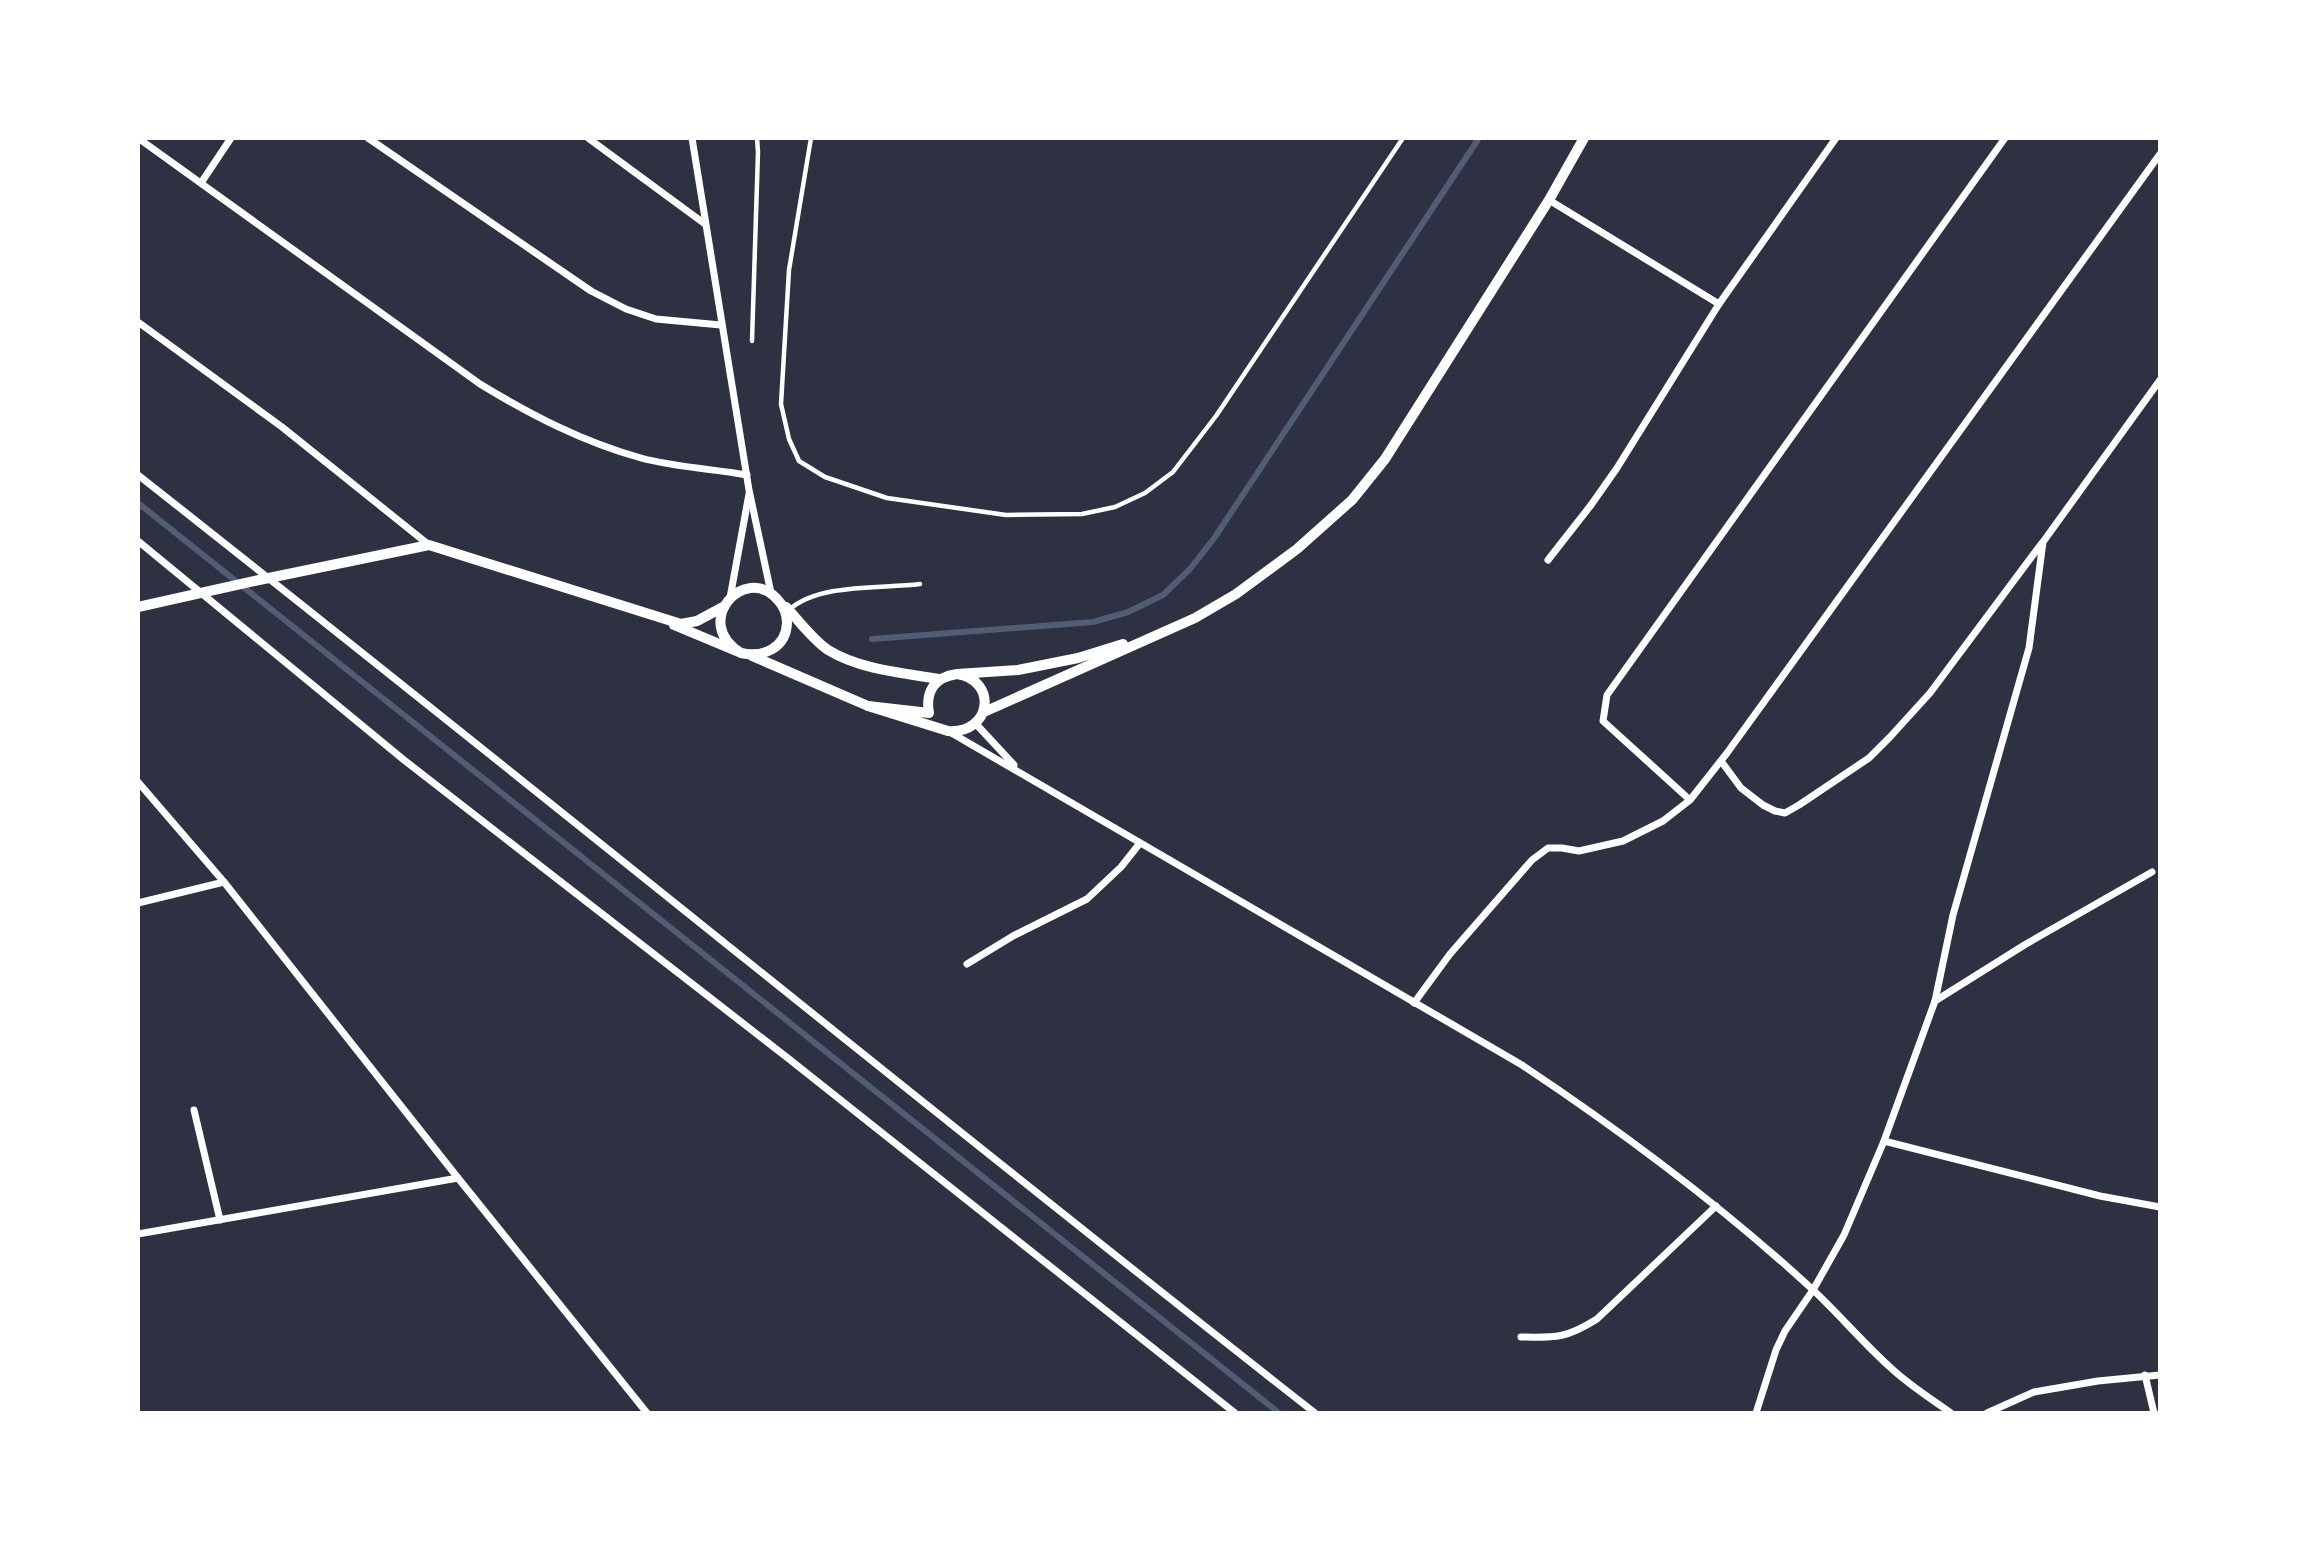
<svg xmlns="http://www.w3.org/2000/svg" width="2298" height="1551" font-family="'PT Sans',sans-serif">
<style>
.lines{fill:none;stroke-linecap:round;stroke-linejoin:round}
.stream{stroke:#4f5d75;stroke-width:6}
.service{stroke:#fff;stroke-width:4.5}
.minor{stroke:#fff;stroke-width:7}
.tertiary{stroke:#fff;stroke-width:10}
</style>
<rect width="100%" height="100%" fill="#2d3142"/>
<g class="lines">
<!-- stream -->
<g class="stream">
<polyline points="138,503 1279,1413"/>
<polyline points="872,639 1093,622 1128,612 1163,595 1190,569 1215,537 1479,138"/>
</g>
<!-- service -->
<g class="service">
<polyline points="811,138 789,270 781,404 789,439 799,461 825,477 887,498 1006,515 1082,514 1115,507 1145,493 1173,472 1216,416 1403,138"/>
<polyline points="752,341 758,152 757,138"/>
<path d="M789,610C819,583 880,589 920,584"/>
</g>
<!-- minor -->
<g class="minor">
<path d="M138,138L480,384C531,415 583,442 641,458C674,467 713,469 747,475"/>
<polyline points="368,138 591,291 626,309 656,319 721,325"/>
<polyline points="588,138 705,224"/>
<polyline points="692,138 749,490 771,593"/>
<polyline points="201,183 231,138"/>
<polyline points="1549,200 1719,304"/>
<polyline points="138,322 282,427 429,545"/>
<path d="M138,475C532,785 920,1103 1315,1413"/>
<polyline points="138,541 404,760 789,1059 1235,1413"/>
<polyline points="1548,560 1591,505 1617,468 1719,304 1836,138"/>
<polyline points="730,598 749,494"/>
<polyline points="976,724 1014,765"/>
<path d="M948,731L1522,1065C1624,1133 1722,1206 1812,1289C1839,1314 1863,1343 1891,1368C1909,1385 1930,1398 1951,1413"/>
<polyline points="1721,761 1741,788 1763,805 1775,811 1785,813 1799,805 1869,758 1890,737 1930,693 2042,543"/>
<polyline points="138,782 224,882 458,1178 647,1413"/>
<polyline points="1690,800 1603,721 1607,695 2005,138"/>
<polyline points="138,903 224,882"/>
<polyline points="967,964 1013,936 1087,899 1121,867 1140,843"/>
<polyline points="1935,1001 2026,944 2152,872"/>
<polyline points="1414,1003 1450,954 1532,860 1548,848 1562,848 1579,851 1623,841 1663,821 1690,800 1727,753 2160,154"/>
<polyline points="194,1110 220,1220"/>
<polyline points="1884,1141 2100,1196 2160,1207"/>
<polyline points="138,1234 458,1178"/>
<path d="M1521,1337C1556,1338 1567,1338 1597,1319L1716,1206"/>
<polyline points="2145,1375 2154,1413"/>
<polyline points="1756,1413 1776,1350 1785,1331 1813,1290 1844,1235 1884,1141 1935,1001 1953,915 2029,648 2043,542 2160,380"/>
<polyline points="1987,1413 2034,1392 2098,1381 2160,1375"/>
</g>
<!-- tertiary -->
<g class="tertiary">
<polyline points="138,607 259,580 429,545 681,624 697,621 723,607"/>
<path d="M786,607C798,620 814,641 828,650C861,670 903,673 939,679"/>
<path d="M674,625L741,653C763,658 786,648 787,623C787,613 784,606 777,599C744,563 691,623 741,653"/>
<polyline points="752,656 868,706"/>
<path d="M957,674C998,680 992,734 948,731L868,706L929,713C925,691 935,677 957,674L1018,670L1078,658L1123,644"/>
<polyline points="984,712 1195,618 1236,594 1297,549 1352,500 1385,459 1549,200 1584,138"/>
</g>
</g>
<!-- border -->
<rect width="2298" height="1551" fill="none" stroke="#ffffff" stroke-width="280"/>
</svg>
